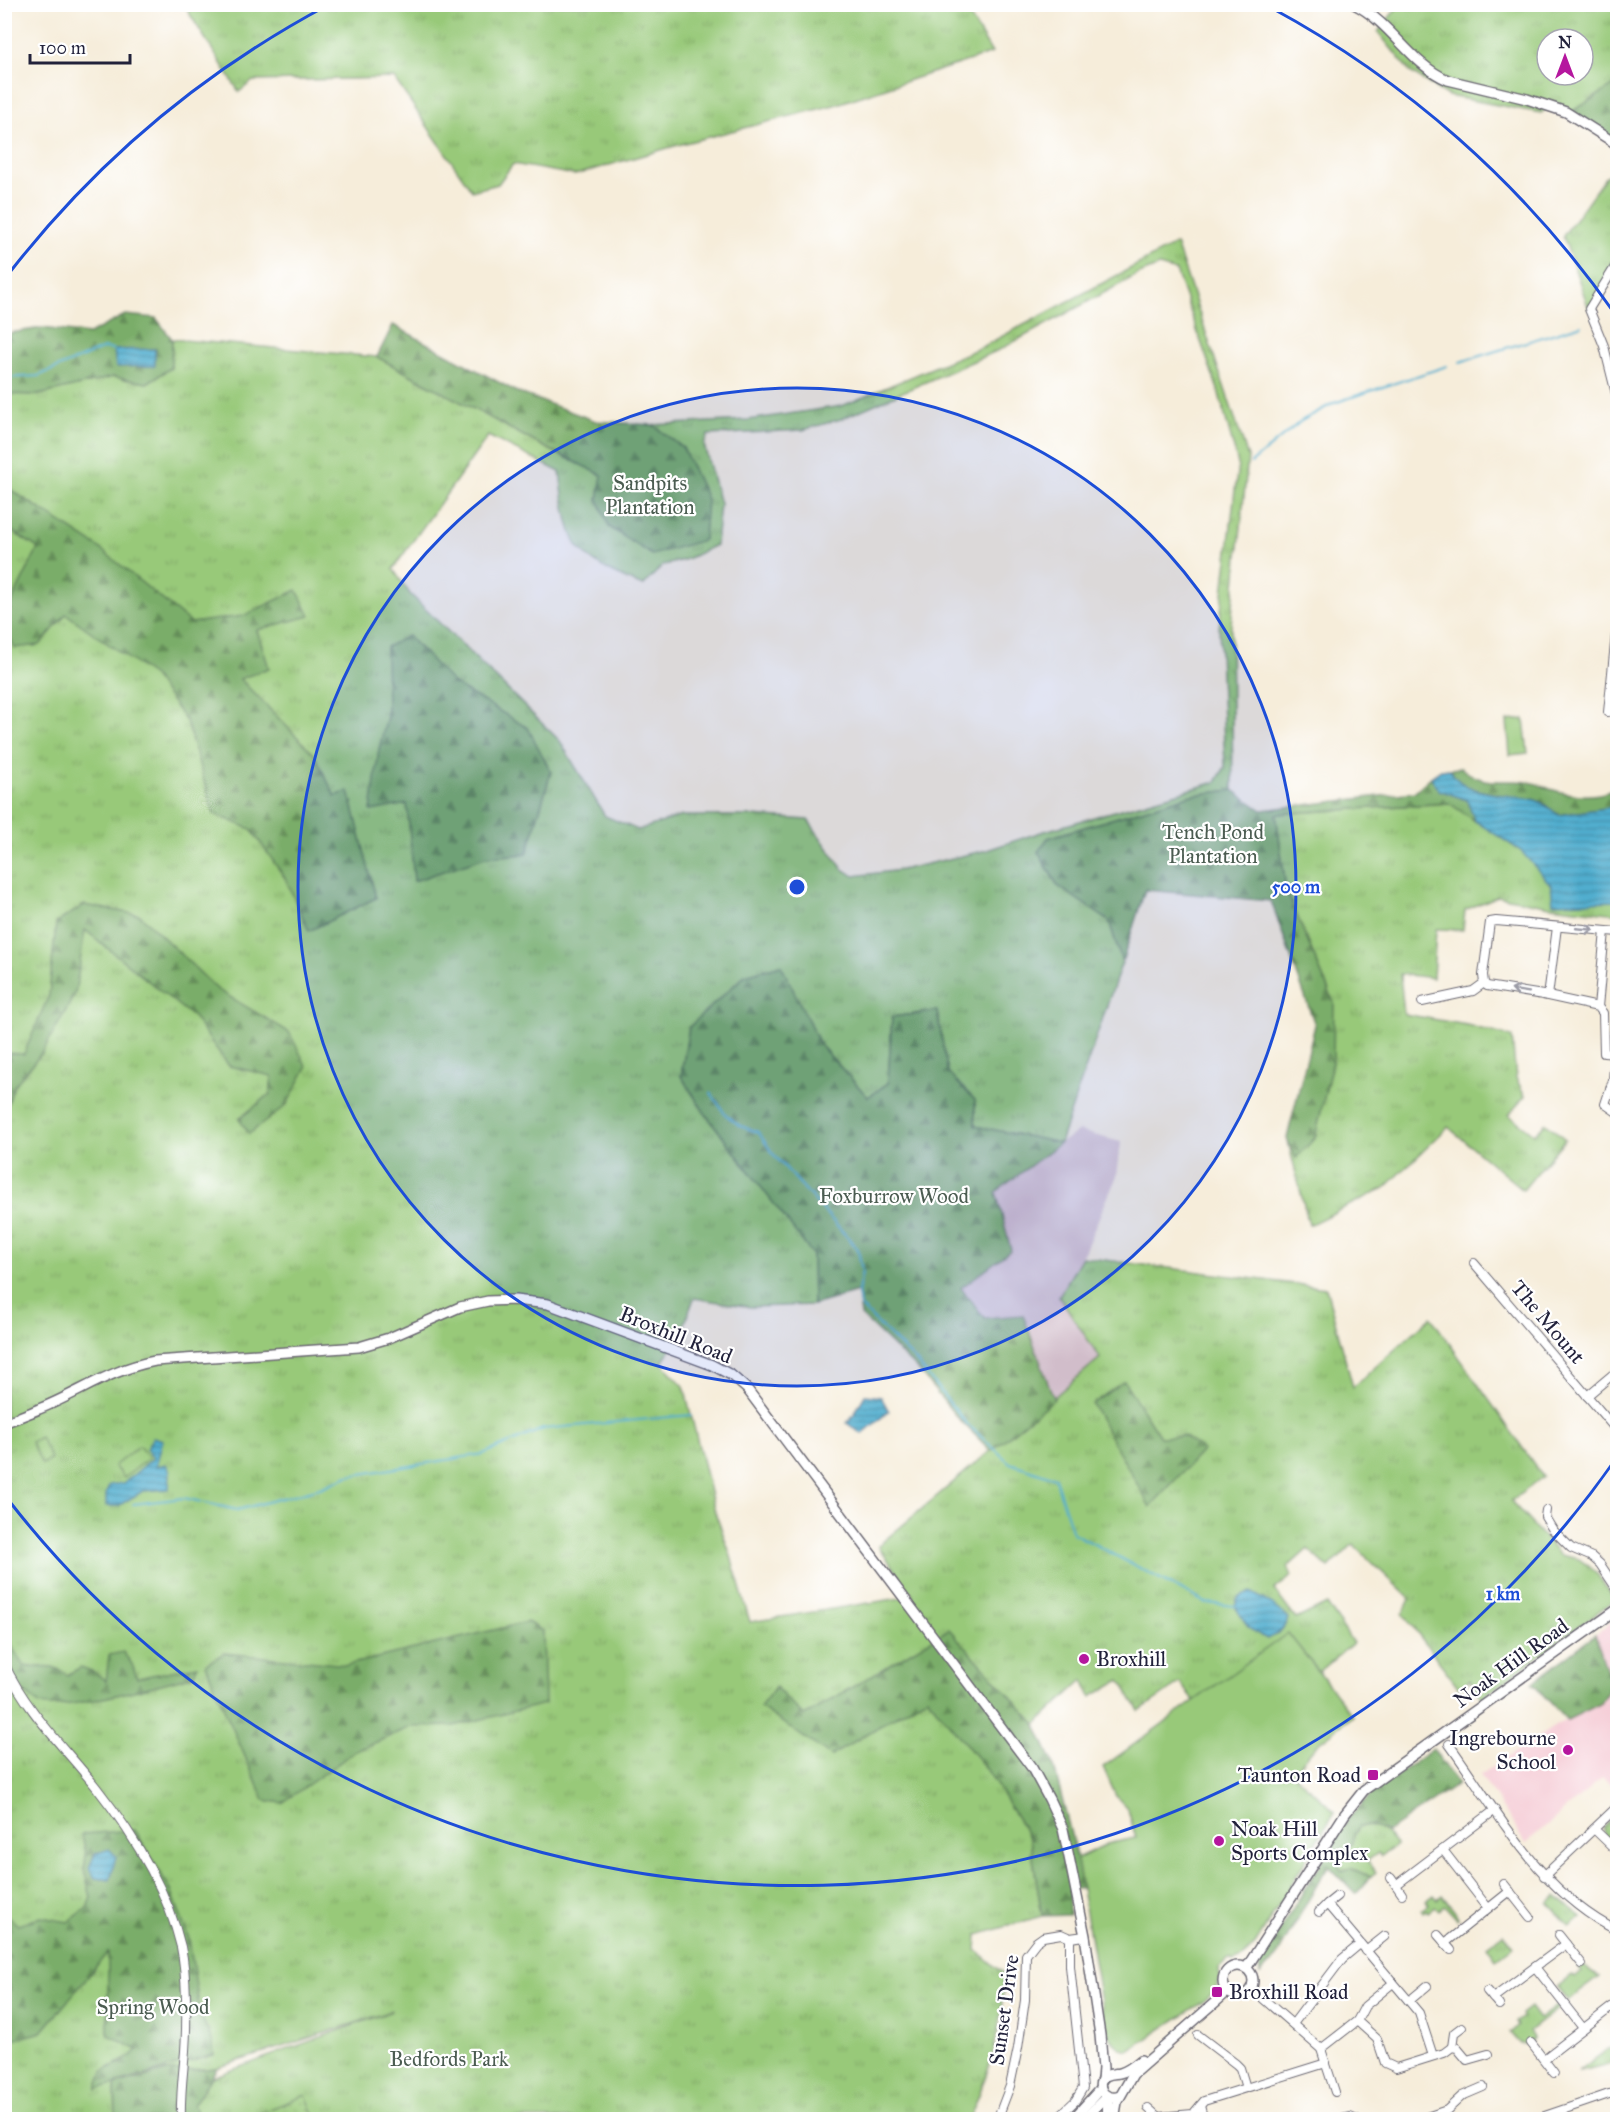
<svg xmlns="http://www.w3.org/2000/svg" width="1622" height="2124" font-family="'IM FELL Great Primer',serif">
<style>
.built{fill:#f6cfd8}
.industrial{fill:#d1bdca}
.grass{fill:url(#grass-tufts);stroke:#5d765a;stroke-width:1.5;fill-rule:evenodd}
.forest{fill:url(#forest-firs);stroke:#4e6852;stroke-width:1.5}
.garden{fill:url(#garden-dots);stroke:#5d765a;stroke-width:1.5}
.pitch{fill:#98c979;stroke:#5d765a;stroke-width:1.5}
.water{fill:url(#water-rules);stroke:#3a6885;stroke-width:1.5}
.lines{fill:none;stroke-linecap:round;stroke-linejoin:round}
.stream{stroke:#51aecf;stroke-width:2}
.minor-casing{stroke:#6c6973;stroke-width:10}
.tertiary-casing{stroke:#6c6973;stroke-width:12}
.minor{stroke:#fff;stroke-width:8}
.tertiary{stroke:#fff;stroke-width:9}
.oneway{stroke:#9c9ca7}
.ring{fill:none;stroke:#1d4ed8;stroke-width:3}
.poi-dot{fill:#b5179e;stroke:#fff;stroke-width:2}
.labels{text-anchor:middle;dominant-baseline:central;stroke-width:4.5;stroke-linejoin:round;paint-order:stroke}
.park-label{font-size:21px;fill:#4b5c51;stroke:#fff}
.street-label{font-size:21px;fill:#22223b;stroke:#fff}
.poi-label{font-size:21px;fill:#22223b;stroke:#fff;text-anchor:start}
.centre{fill:#1d4ed8;stroke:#fff;stroke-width:3}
.ring-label{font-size:18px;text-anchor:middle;font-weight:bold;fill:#1d4ed8;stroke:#fff;stroke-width:4.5;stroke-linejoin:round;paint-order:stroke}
</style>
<defs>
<pattern id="grass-tufts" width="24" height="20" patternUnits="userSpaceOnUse" patternTransform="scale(1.5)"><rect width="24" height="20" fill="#98c979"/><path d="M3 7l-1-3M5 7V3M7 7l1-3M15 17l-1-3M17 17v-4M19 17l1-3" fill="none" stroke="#83ac6a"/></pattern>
<pattern id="forest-firs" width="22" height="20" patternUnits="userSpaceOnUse" patternTransform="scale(1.5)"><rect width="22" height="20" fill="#7aad69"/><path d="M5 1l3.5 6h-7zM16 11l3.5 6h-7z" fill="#648c58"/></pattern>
<pattern id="garden-dots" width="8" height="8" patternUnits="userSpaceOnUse" patternTransform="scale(1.5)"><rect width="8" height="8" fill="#98c979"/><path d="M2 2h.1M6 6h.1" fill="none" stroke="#83ac6a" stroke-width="1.8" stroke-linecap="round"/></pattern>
<pattern id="water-rules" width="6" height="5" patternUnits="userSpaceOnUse" patternTransform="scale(1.5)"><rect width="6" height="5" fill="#51aecf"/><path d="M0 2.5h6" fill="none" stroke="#438da9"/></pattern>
</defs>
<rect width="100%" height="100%" fill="#fff"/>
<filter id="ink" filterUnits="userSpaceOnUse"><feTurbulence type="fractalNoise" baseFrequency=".0167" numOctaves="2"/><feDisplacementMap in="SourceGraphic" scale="12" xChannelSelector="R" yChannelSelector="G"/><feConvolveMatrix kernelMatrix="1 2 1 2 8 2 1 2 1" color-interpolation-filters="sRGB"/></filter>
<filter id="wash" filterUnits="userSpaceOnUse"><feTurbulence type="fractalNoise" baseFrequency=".008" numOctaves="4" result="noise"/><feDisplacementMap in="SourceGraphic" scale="24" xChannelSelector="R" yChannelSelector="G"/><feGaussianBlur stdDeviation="1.35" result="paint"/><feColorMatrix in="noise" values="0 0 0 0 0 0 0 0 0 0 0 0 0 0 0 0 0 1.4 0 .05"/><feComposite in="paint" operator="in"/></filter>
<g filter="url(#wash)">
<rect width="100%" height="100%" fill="#f6edda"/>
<!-- built -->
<polygon class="built" points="1617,1617 1617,1792 1603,1777 1526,1843 1480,1775 1558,1724 1600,1704 1611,1682 1595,1635"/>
<!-- industrial -->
<polygon class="industrial" points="1079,1131 1121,1142 1117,1176 1085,1250 1059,1296 1100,1358 1054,1399 1023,1315 985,1318 960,1288 1011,1250 996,1192 1060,1143"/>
<!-- grass -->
<g class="grass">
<polygon points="184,5 963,5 992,53 834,105 685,143 575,175 513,164 498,184 472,191 394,78 253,81 239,92"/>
<path d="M1399,5H1617V84L1571,112L1555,102L1541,113L1448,96L1410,72L1378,32ZM1547,39H1583V75H1547Z"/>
<polygon points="1617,172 1617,262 1589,309 1563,236 1606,176"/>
<path d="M1176,244L1248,457L1231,625L1233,790L1192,795L1048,838L1038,852L1058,886L1109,921L1122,962L1060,1143L975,1126V1100L948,1073L936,1011L892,1017L888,1083L868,1097L821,1046L782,968L745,975L689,1027L681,1076L812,1254L813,1305L751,1307L694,1298L684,1326L662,1363L684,1386L715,1512L730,1553L750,1622L913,1596L878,1546L1100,1358L1059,1296L1082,1257L1326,1288L1353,1387L1431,1317L1543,1477L1511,1501L1560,1555L1579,1559L1596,1572L1614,1600L1482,1698L1469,1680L1459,1688L1403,1614L1410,1599L1353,1544L1329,1568L1308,1549L1288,1567L1292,1576L1274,1590L1296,1619L1327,1604L1353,1643L1319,1672L1288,1634L1194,1701L1180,1683L1139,1711L1120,1680L1091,1697L1083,1680L988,1770L1030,1839L1042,1916L977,1935L976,1950L1004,1974C1002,2029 991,2069 969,2119H163L172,2092L392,2011L217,2068L163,2072L115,2085L116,2119H5L4,394L39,395L113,377L147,383L171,368L172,339L377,357L548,449L603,475L598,499L683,448L653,425L748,420L842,406L984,346ZM1159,266L1176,271L1218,390L1238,464L1219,628L1225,767L1216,782L1038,833L987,850L901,870L854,876L842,868L808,820L751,816H682L638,830L605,816L560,741L410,594L393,569L488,436L560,472C562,490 567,535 579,548C597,567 620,577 643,586L662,566L687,559L716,545L720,504L704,445L708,435L803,430L841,419L1001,349L1137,275Z"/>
<polygon points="1450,769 1451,772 1617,844 1617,914 1550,906 1498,896 1465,910 1463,930 1436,929 1433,978 1400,974 1404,1014 1467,1025 1512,1037 1516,1078 1525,1096 1509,1115 1534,1134 1546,1123 1565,1139 1523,1190 1448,1127 1385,1188 1309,1225 1287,1138 1296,1158 1334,1003 1286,890 1276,814 1449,803 1431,777 1441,770"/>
<polygon points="1617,1814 1617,1847 1604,1834 1603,1828"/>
<path d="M1359,1826C1379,1826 1385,1830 1397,1845L1381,1856L1378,1853L1367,1861L1376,1873L1371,1877L1351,1868L1342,1871L1339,1868L1338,1859L1353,1843L1354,1834Z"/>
<polygon points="1434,1895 1437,1899 1442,1895 1459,1917 1457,1919 1444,1905 1438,1910 1435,1907 1428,1912 1426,1910 1423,1912 1421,1910 1429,1904 1426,1901"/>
<polygon points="1556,1896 1582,1917 1569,1927 1549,1903"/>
<polygon points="1503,1934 1513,1946 1496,1959 1487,1946"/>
<polygon points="1582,1964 1592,1973 1600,1977 1568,2001 1557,1987 1572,1975 1575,1978 1582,1972 1578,1967"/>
<polygon points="1558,2005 1559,2008 1529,2031 1533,2038 1531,2043 1520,2044 1510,2033 1518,2026 1516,2022 1522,2017 1521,2014 1530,2007 1539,2019"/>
<polygon points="1610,2048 1613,2051 1617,2048 1617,2063 1578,2071"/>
</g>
<!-- forest -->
<g class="forest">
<polygon points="1616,84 1618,85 1617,141 1571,112"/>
<polygon points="125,315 156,318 172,339 171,368 147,383 113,377 39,395 5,394 4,343 10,333 42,328 89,334"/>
<polygon points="393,325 517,392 596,421 653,425 683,448 707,499 704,540 652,555 609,527 598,499 602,475 548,449 377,357"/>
<polygon points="5,486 97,546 191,623 243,616 297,590 310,616 257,630 269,668 240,679 314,754 335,796 349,791 376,898 309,931 285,878 251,829 214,814 186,721 153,676 66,614 40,645 15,648 5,627 5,616 38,548 5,527"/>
<polygon points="408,636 454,684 528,728 551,772 527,854 485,857 414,881 407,804 371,811 379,749 387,717 386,647"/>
<path d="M1461,768C1487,788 1499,778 1527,782C1535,782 1542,786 1550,789C1572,796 1596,799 1617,788V844L1612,807L1559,815C1551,810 1543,803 1535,800C1509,793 1463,798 1450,769Z"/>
<polygon points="1431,777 1439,790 1467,800 1475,821 1449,803 1276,814 1286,890 1334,1003 1333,1059 1315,1138 1296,1158 1287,1138 1315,1025 1271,901 1145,890 1122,962 1109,921 1058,886 1038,852 1048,838 1192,795 1233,790 1262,810 1414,792"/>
<polygon points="84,905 140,915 218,990 289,1032 307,1067 286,1106 249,1134 239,1119 270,1094 272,1076 229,1066 194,1018 85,930 75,994 42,1053 14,1086 5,1112 5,1053 24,1054 49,995 56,923"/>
<polygon points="781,965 821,1046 868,1097 888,1083 892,1017 937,1011 948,1073 975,1100 975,1126 1060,1143 996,1192 1011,1250 961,1288 985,1318 1023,1315 1054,1399 991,1451 956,1416 919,1371 861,1316 858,1292 813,1305 812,1254 704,1112 681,1076 689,1027 745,975"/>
<polygon points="1124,1381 1160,1437 1183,1436 1203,1450 1150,1507 1092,1404"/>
<polygon points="527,1622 543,1631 545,1704 454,1726 411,1727 356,1751 282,1803 264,1800 214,1686 206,1664 224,1653 347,1665"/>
<polygon points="949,1629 1035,1723 1053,1763 1077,1858 1107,1844 1136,1838 1128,1809 1158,1877 1069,1890 1069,1915 1042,1916 1030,1839 987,1770 927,1697 831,1756 760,1707 775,1687 804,1716"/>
<path d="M4,1635L24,1666C44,1670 47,1660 67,1675L81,1667L94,1672L106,1681L109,1655L123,1652L132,1664L137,1678L197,1666L194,1675C170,1682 60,1712 42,1705C36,1703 31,1697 26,1694L5,1698Z"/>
<polygon points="1595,1635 1611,1682 1600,1704 1567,1720 1532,1683"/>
<polygon points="1433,1749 1458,1784 1387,1832 1371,1826 1359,1826 1354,1834 1353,1843 1338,1858 1339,1868 1342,1871 1350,1868 1371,1877 1356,1894 1330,1867 1323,1874 1276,1958 1260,1974 1259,1964 1347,1820 1371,1794"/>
<polygon points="135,1830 172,1892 189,1939 200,2013 213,2043 214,2055 97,2089 103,2071 130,2057 138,2050 108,2035 108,1952 42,2032 5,2042 4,1913 18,1925 41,1917 68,1922 87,1908 91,1897 84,1870 86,1855 82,1834"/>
<polygon points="217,2068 193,2105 200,2119 116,2119 115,2085 163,2072"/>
</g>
<!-- garden -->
<polygon class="garden" points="306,2095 316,2119 244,2119"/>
<!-- pitch -->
<g class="pitch">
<polygon points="1524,719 1528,753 1510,755 1507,721"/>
<polygon points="40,1437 51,1459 42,1464 31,1442"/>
<polygon points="139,1446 149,1458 124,1478 114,1466"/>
<path d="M1288,1633L1353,1716L1317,1744L1293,1773L1335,1812L1254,1946L1244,1957L1234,1962L1229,1959L1219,1968C1221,1984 1215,1992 1203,2002L1128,2051C1112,2047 1108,2034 1104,2019L1077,1859L1107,1844L1136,1838L1128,1809L1116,1796L1103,1767Z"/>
</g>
<!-- water -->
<g class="water">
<polygon points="155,349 155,366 116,367 114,350"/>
<path d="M1450,769C1463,798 1509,793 1535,800C1543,802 1551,810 1559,815L1612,807L1617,844V901L1553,903L1551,885L1521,851L1475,821L1467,800L1439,790L1431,777L1441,770Z"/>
<polygon points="865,1395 881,1397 889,1411 862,1434 847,1423 854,1414"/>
<polygon points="153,1437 163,1440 156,1466 166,1464 170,1472 169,1489 143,1491 118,1506 106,1506 106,1493 110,1485 124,1483 153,1458 146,1449"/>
<path d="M1251,1592L1276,1607L1288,1618C1284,1630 1278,1635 1267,1639C1248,1630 1245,1623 1235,1606L1238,1598Z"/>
<polygon points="109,1849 116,1856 110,1880 95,1878 89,1868 95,1854"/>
</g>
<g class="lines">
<!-- stream -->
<g class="stream">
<polyline points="1460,362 1582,325"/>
<polyline points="4,378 38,376 104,348 114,350"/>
<polyline points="1251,463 1301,421 1334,403 1447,366"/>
<polyline points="711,1093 725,1114 740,1126 758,1132 774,1155 858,1249 862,1272 858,1292 860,1306 915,1360 966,1423 1010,1463 1055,1478 1073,1533 1206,1603 1235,1606"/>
<polyline points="133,1504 184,1498 237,1510 320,1488 348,1476 483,1454 543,1429 691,1415"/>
</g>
</g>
</g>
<g filter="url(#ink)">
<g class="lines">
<!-- minor casing -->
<g class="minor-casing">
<g id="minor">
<polyline points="1618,262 1589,309 1604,346 1618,402"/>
<polyline points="1608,712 1618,614"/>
<polyline points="1548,996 1557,927"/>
<polyline points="1422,1002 1473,991 1484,983"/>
<polyline points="1598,1007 1543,995 1487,986 1484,983 1483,975 1490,922 1496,921 1618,932"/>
<polyline points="1598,1007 1603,1013 1604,1053 1615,1054 1613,1080 1605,1104 1618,1113"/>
<polyline points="1598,1007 1605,931"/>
<polyline points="1474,1263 1618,1432"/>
<polyline points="1587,1396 1618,1370"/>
<polyline points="1546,1510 1545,1517 1553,1530 1571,1548 1592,1557 1600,1564 1618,1591"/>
<path d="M4,1663C26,1711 64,1747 96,1787C133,1834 167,1888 181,1947C187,1975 187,2022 185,2051C183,2075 180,2096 181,2120"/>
<path d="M1449,1744C1498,1812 1539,1892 1618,1931"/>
<polyline points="1594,1829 1618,1852"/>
<polyline points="1443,1850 1488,1908"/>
<polyline points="1544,1876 1618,1806"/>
<polyline points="1391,1878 1402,1894"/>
<polyline points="1504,1884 1530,1917"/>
<polyline points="1396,1885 1495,1810"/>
<polyline points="1327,1904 1337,1896"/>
<polyline points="1319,1912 1327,1904 1419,2013 1433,2056"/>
<polyline points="1438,1935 1451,1950"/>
<polyline points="1559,1935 1582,1964"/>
<polyline points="1445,1943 1510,1891"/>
<polyline points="1366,1951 1385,1936"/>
<polyline points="1535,1967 1583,2028"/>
<polyline points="1252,1989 1321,2049 1335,2092"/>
<polyline points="1487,1991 1499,2005"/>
<polyline points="1493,1998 1566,1944"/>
<polyline points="1409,2001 1427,1986"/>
<polyline points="1357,2021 1377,2039 1385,2063 1396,2068 1444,2053 1452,2047 1457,2048 1467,2060 1488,2054"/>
<polyline points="1293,2024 1342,1959 1360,1944"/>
<polyline points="1198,2035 1236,2064 1240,2068 1246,2088"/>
<polyline points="1531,2043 1554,2073"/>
<polyline points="1452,2047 1454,2033 1462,2027"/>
<polyline points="1321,2049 1357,2021 1365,2006 1393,1983"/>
<polyline points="1544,2059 1618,2002"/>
<polyline points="1200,2106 1204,2120"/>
<polyline points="1148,2108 1158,2117 1193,2114 1204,2101 1326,2063"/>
<polyline points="997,2120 1010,2086 1018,2048 1025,2000 1026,1955 1036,1942 1043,1937 1061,1934 1070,1938 1085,1936"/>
<polyline points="1055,2120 1075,2101 1083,2088 1070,1966 1070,1938"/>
<polyline points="1337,2120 1350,2117 1357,2120"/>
<polyline points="1418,2120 1447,2110 1462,2096 1483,2087"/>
<polyline points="1533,2120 1609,2094 1618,2093"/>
</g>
</g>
<!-- tertiary casing -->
<g class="tertiary-casing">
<g id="tertiary">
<path d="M1354,4C1393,24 1410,64 1448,80L1527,99L1566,112L1618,145"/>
<path d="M4,1423C16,1418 28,1414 39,1409C81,1392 109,1370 155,1361L359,1347L389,1338L460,1307L488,1301L515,1300L548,1304L712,1365L731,1375L747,1389L1032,1768L1049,1799L1063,1829L1069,1857L1085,1936L1100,2035L1103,2068L1102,2080"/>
<circle cx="1238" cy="1981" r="15"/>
<polyline points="1247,1967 1345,1814 1364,1790 1618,1609"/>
<path d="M1120,2096C1104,2102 1093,2084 1106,2076C1111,2073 1116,2074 1120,2073C1128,2071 1135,2065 1141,2060"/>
<polyline points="1072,2120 1101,2088"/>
<polyline points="1083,2120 1107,2096"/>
<polyline points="1107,2120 1108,2097"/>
<polyline points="1114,2120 1117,2102 1133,2074 1227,1992"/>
</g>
</g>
<!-- minor -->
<use href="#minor" class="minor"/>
<!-- tertiary -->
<use href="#tertiary" class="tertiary"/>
</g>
<!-- one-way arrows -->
<defs><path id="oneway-shaft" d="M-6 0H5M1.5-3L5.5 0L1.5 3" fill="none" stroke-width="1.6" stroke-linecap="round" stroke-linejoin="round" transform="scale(1.5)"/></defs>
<g class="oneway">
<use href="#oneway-shaft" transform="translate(1585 929) rotate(5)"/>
<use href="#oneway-shaft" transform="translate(1520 991) rotate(-171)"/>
</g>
</g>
<!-- distance rings -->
<circle cx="797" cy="887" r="499" fill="#1d4ed8" fill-opacity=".12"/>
<g class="ring">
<circle cx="797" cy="887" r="499"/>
<path d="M1615 1460A999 999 0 0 1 10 1502M10 272A999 999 0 0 1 328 5M1266 5A999 999 0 0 1 1615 314"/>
</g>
<!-- markers -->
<g class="poi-dot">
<circle cx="1084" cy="1659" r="6"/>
<circle cx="1568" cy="1750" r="6"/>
<rect x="1367" y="1769" width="12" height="12" rx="3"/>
<circle cx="1219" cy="1841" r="6"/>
<rect x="1211" y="1986" width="12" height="12" rx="3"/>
</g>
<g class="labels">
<!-- park labels -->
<g class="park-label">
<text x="650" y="483">Sandpits<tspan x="650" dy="24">Plantation</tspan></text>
<text x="1213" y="832">Tench Pond<tspan x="1213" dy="24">Plantation</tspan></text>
<text x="894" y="1196">Foxburrow Wood</text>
<text x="153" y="2007">Spring Wood</text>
<text x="449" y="2059">Bedfords Park</text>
</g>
<!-- street labels -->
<g class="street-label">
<text transform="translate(1548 1322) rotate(50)">The Mount</text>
<text transform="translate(676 1335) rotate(22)">Broxhill Road</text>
<text transform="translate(1511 1663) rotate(-36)">Noak Hill Road</text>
<text transform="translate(1004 2010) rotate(-82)">Sunset Drive</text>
</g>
<!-- poi labels -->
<g class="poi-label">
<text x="1096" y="1659">Broxhill</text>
<text x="1556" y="1738" text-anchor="end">Ingrebourne<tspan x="1556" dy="24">School</tspan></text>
<text x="1361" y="1775" text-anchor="end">Taunton Road</text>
<text x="1231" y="1829">Noak Hill<tspan x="1231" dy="24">Sports Complex</tspan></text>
<text x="1229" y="1992">Broxhill Road</text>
</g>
</g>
<circle cx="797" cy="887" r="9" class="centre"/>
<g class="ring-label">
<text x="1296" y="893">500 m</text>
<text x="1503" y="1600">1 km</text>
</g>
<!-- margin -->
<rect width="1622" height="2124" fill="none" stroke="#fff" stroke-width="24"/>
<!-- north arrow -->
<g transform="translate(1565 57)"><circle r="28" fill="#ffffff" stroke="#a7a7b1" stroke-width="1.5"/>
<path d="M0-4.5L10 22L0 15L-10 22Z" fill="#b5179e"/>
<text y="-9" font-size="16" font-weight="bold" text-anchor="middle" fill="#22223b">N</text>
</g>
<!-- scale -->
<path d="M30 54v9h100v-9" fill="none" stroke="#22223b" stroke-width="3"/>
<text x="39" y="54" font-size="18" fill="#22223b" stroke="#ffffff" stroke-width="4.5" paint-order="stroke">100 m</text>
</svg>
